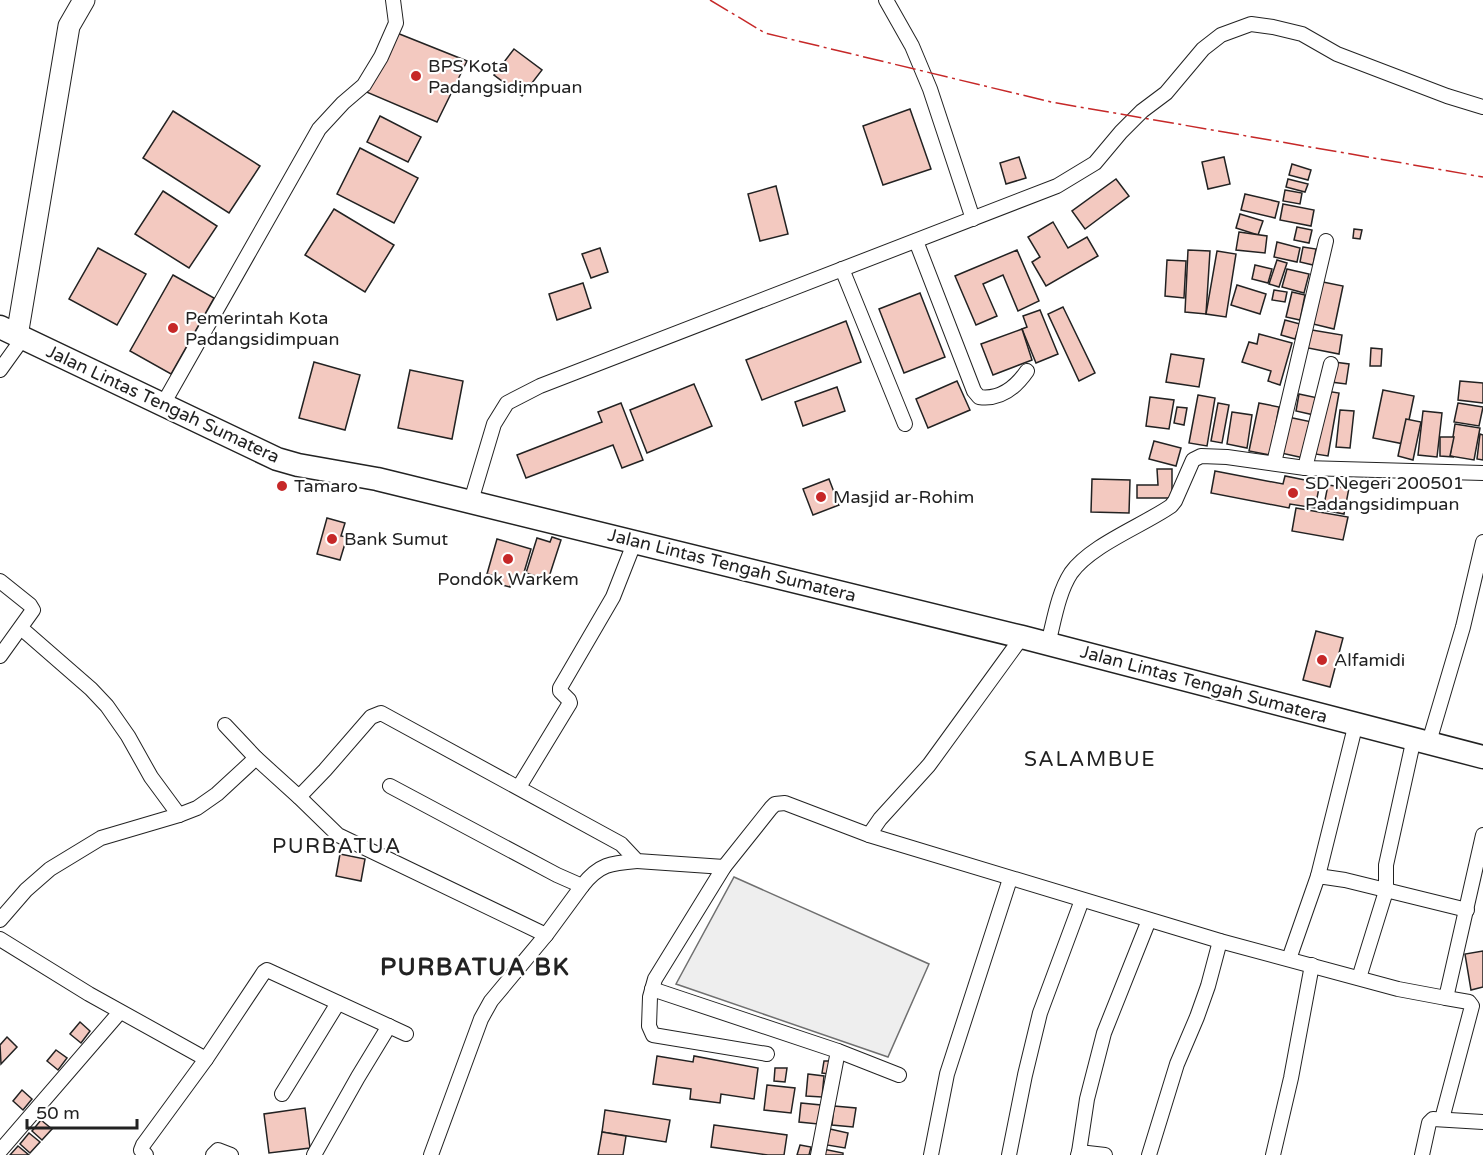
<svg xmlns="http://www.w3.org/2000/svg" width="1483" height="1155" font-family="'Varela Round',sans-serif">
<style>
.green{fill:#eee;stroke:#6f6f6f;stroke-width:1.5}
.building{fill:#f3c9c0;stroke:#222;stroke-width:1.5}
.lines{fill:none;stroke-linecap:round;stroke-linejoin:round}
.minor-casing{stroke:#222;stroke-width:16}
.primary-casing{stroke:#222;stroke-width:23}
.trunk-casing{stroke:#222;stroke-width:25}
.minor{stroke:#fff;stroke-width:14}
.primary{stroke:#fff;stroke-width:21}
.trunk{stroke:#fff;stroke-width:22}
.power{stroke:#c62828;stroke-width:1.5;stroke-dasharray:21 4.5 3 4.5;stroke-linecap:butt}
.poi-dot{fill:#c62828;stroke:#fff;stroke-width:2}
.labels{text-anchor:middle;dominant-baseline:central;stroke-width:4.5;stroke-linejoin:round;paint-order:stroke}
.poi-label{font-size:18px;fill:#222;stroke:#fff;text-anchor:start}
.street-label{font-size:18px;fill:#222;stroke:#fff}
.quarter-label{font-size:21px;letter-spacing:1.5px;fill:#222;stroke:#fff}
.district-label{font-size:24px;font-weight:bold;letter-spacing:1.5px;fill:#222;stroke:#fff}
</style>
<rect width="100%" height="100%" fill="#fff"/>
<!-- green -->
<polygon class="green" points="734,877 929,964 888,1057 676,984"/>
<!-- building -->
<g class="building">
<polygon points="397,33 467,61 437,122 364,91"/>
<polygon points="514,49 542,70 522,96 494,75"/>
<polygon points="910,109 931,169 883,185 863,126"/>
<polygon points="173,111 260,166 229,213 143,158"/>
<polygon points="380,116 421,137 408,162 367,142"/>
<polygon points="360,148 418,178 394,223 337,194"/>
<polygon points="1019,157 1026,178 1006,184 1000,163"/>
<polygon points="1224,157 1230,184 1208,189 1202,162"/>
<polygon points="1292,164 1311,170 1308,180 1289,175"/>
<polygon points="1116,179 1129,196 1085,229 1072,211"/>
<polygon points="1288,179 1308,184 1305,192 1286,187"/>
<polygon points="776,186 788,234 760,241 748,194"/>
<polygon points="1285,190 1302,193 1300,204 1283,201"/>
<polygon points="163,191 217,226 189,268 135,234"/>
<polygon points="1245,194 1279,202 1275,218 1241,210"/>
<polygon points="1283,204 1314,210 1311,226 1280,220"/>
<polygon points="334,209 394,245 365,292 305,255"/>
<polygon points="1240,214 1263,221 1258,235 1236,228"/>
<polygon points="1053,222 1068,248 1087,237 1098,256 1046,286 1032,262 1040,257 1028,237"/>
<polygon points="1297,227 1312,230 1309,243 1294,240"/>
<polygon points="1354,229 1362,230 1360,239 1353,238"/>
<polygon points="1239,232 1267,236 1265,253 1236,250"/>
<polygon points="1277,242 1300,248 1297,262 1274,257"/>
<polygon points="1303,247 1316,249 1313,265 1300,262"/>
<polygon points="98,248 146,274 117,325 69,299"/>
<polygon points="600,248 608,272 591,278 582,254"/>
<polygon points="1017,250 1039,301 1018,311 1003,275 983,284 997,316 976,325 955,276"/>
<polygon points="1188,250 1210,251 1206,314 1185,312"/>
<polygon points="1217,251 1236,254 1226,317 1206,314"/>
<polygon points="1167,260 1186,261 1184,298 1165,296"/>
<polygon points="1277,260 1287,263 1279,287 1269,284"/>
<polygon points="1255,265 1272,269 1268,283 1252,279"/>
<polygon points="1287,269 1309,274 1304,293 1282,287"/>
<polygon points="173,275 214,298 171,374 130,351"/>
<polygon points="1318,281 1343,286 1334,329 1309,323"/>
<polygon points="583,283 591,308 557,320 549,294"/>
<polygon points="1237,285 1266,294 1260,314 1231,305"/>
<polygon points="1274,290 1287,292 1285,302 1272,300"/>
<polygon points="1292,292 1305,295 1300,320 1286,317"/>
<polygon points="920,293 945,357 904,373 879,309"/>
<polygon points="1063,307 1095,373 1079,381 1048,314"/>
<polygon points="1040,310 1058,354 1036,363 1022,329 1027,327 1023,316"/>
<polygon points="1285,320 1300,324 1295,339 1281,335"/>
<polygon points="846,321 861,362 762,400 746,360"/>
<polygon points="1022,329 1032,360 993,375 981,344"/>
<polygon points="1306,329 1342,335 1339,354 1303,347"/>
<polygon points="1259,334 1292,343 1280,385 1268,381 1271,371 1242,362 1249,342 1257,344"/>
<polygon points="1371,348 1382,349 1381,366 1370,366"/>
<polygon points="1171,354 1204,359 1199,387 1166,382"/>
<polygon points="314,362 360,375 345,430 299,418"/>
<polygon points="1334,362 1349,364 1346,384 1331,382"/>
<polygon points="410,370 463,381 452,439 398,428"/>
<polygon points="957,381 970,410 928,428 916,399"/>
<polygon points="1460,381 1483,383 1483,403 1458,400"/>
<polygon points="694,384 712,426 647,453 630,410"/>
<polygon points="837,387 845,411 803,426 795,402"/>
<polygon points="1383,390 1414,396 1404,444 1373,438"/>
<polygon points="1326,391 1339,393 1328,456 1315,454"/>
<polygon points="1299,394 1318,398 1314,415 1296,411"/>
<polygon points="1198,395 1215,398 1207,446 1189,443"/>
<polygon points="1150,397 1174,400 1169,429 1146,426"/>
<polygon points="621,403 643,460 622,468 613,445 526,478 517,455 602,422 598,412"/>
<polygon points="1218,403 1229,405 1222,443 1211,441"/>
<polygon points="1259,403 1279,407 1270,455 1249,451"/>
<polygon points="1458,403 1483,407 1479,426 1454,422"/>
<polygon points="1177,407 1187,408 1184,425 1174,423"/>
<polygon points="1340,410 1354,411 1350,448 1336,447"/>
<polygon points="1423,411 1442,413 1437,457 1418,455"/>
<polygon points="1232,412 1252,415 1247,448 1227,444"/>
<polygon points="1288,417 1312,422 1304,458 1281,453"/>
<polygon points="1406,419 1421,422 1413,460 1398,456"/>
<polygon points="1455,424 1480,428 1474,460 1450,456"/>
<polygon points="1480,434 1483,435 1483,460 1477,459"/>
<polygon points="1440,437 1454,437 1450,456 1454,457 1440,456"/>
<polygon points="1154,441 1181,448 1176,466 1149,459"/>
<polygon points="1157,469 1172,469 1172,498 1137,498 1137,485 1158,485"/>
<polygon points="1215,471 1283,484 1285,476 1320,483 1315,508 1290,504 1289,508 1211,493"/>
<polygon points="829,479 839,505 813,515 803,489"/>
<polygon points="1092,479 1130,480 1129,513 1091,512"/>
<polygon points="1328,485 1349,488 1344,514 1323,510"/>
<polygon points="1296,508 1348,517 1343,540 1292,531"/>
<polygon points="327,518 345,523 341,536 347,537 340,560 317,554"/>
<polygon points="552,537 561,540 548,580 526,573 537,538 550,542"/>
<polygon points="497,539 531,549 522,579 513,577 510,587 498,584 500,577 487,574"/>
<polygon points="1316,631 1343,638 1330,687 1303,680"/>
<polygon points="340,854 365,859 361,881 336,876"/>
<polygon points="1483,951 1483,987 1471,990 1465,954"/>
<polygon points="80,1022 90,1031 81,1043 70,1034"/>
<polygon points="7,1037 17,1047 1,1064 0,1045"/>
<polygon points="56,1050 67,1058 58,1070 47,1061"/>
<polygon points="657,1056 693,1062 694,1056 758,1068 754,1099 721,1094 720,1103 690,1099 691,1089 653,1084"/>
<polygon points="824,1061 830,1061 829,1074 822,1073"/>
<polygon points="775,1068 787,1068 785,1082 774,1081"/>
<polygon points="808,1074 824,1076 822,1097 806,1096"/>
<polygon points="767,1085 795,1088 791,1113 764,1110"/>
<polygon points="22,1090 32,1099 23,1110 13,1101"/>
<polygon points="801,1103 821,1105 818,1124 799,1122"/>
<polygon points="834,1106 856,1108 853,1127 832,1125"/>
<polygon points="305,1108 310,1148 269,1153 264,1114"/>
<polygon points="605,1110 670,1120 666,1142 602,1132"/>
<polygon points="41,1120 52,1129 42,1140 32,1131"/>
<polygon points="714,1125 787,1135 784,1155 768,1155 711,1147"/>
<polygon points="830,1129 848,1133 845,1148 827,1145"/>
<polygon points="602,1132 626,1136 623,1155 598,1155"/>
<polygon points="29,1133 40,1142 30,1153 20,1144"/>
<polygon points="800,1145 811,1147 809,1155 797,1155"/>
<polygon points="18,1146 29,1155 10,1155"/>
<polygon points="823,1149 843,1153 843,1155 822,1155"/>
</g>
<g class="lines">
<!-- minor casing -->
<g class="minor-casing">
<g id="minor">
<polyline points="886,0 912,46 930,89 973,219"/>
<path d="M916,241L974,391L979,397C1000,400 1016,387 1027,371"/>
<polyline points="842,269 905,424"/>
<polyline points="0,370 23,338"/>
<polyline points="162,406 319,129 343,103 364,85 381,57 396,23 393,0"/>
<polyline points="1274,463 1326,241"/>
<polyline points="1305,468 1331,364"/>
<polyline points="471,501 494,424 507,403 540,386 1057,186 1095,163 1121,132 1142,111 1166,93 1203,49 1221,35 1251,24 1273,27 1302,34 1337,54 1447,96 1483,107"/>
<polyline points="0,581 30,605 33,610 0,656"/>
<polyline points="21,628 91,689 107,706 128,736 151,777 179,815"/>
<path d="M1048,644C1054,621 1058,593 1071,573C1091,545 1142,526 1171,506L1175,501L1193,460L1201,456L1227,457L1305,468L1483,473"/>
<polyline points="225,725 256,758 299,797 325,770 371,717 381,713 621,844 637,861 724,867"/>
<polyline points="1429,742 1463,627 1483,542"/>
<path d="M390,786L557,875L582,886C599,864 611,863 637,861"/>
<polyline points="519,787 570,703 569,700 560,691 560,688 613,597 635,541"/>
<polyline points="299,797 338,835 546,935 582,886"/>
<polyline points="869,835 880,819 929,765 1022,637"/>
<polyline points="1318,876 1356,723"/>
<polyline points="0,920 26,890 50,869 101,838 179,815 197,808 217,794 256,758"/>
<polyline points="0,939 89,994 206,1059 264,972 267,970 406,1034"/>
<polyline points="1289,959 1318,876 1345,880 1467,910"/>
<polyline points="1359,978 1386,891 1386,865 1414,738"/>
<polyline points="652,989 838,1051 899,1075"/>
<polyline points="767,1054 653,1035 649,1026 650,997 655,979 724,867 771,808 775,804 785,803 869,835 1220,941 1398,989 1446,998 1483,835"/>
<polyline points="282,1094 338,1003"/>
<polyline points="1442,1119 1472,1006 1469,1002 1446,998"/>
<polyline points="0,1151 120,1012"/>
<polyline points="1079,1152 1087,1099 1104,1033 1149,920"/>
<polyline points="146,1155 141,1150 143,1145 206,1059"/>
<polyline points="213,1155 218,1150 231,1155"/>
<polyline points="314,1155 358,1077 389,1026"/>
<polyline points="431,1155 481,1019 491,1001 546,935"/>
<polyline points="818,1155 838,1051"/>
<polyline points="931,1155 947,1074 1010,879"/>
<polyline points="1009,1155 1025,1075 1040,1013 1082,900"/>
<polyline points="1078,1155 1079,1152 1105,1155"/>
<polyline points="1149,1155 1177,1064 1197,1017 1208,986 1220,941"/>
<polyline points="1273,1155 1291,1078 1312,965"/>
<polyline points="1422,1155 1429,1123 1433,1119 1483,1122"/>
</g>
</g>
<!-- primary casing -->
<g class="primary-casing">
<polyline id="primary" points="17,336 69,26 84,0"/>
</g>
<!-- trunk casing -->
<g class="trunk-casing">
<polyline id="trunk" points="0,327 277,459 298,465 377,479 1022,637 1483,757"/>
</g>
<!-- minor -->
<use href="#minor" class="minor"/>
<!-- primary -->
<use href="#primary" class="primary"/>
<!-- trunk -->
<use href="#trunk" class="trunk"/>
<!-- power -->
<polyline class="power" points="710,0 765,33 1051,102 1483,177"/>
</g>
<!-- markers -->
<g class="poi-dot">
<circle cx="416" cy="76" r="6"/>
<circle cx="173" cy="328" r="6"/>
<circle cx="282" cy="486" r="6"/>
<circle cx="1293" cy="493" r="6"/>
<circle cx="821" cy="497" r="6"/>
<circle cx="332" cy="539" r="6"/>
<circle cx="508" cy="559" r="6"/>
<circle cx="1322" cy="660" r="6"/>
</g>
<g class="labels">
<!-- poi labels -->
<g class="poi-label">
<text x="428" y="66">BPS Kota<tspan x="428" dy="21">Padangsidimpuan</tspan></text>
<text x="185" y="318">Pemerintah Kota<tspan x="185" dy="21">Padangsidimpuan</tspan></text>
<text x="1305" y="483">SD Negeri 200501<tspan x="1305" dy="21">Padangsidimpuan</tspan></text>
<text x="294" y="486">Tamaro</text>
<text x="833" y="497">Masjid ar-Rohim</text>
<text x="344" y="539">Bank Sumut</text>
<text x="508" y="579" text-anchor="middle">Pondok Warkem</text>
<text x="1334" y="660">Alfamidi</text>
</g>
<!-- street labels -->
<g class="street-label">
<text transform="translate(163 404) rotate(25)">Jalan Lintas Tengah Sumatera</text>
<text transform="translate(732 565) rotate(14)">Jalan Lintas Tengah Sumatera</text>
<text transform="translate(1204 684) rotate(15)">Jalan Lintas Tengah Sumatera</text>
</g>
<!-- quarter labels -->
<g class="quarter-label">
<text x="1090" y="759">SALAMBUE</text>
<text x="337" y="846">PURBATUA</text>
</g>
<!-- district labels -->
<g class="district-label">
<text x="475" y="967">PURBATUA BK</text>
</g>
</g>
<!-- scale -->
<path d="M27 1119v9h110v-9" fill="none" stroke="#222222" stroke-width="3"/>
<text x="36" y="1119" font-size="18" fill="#222222" stroke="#ffffff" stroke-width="4.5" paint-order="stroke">50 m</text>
</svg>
